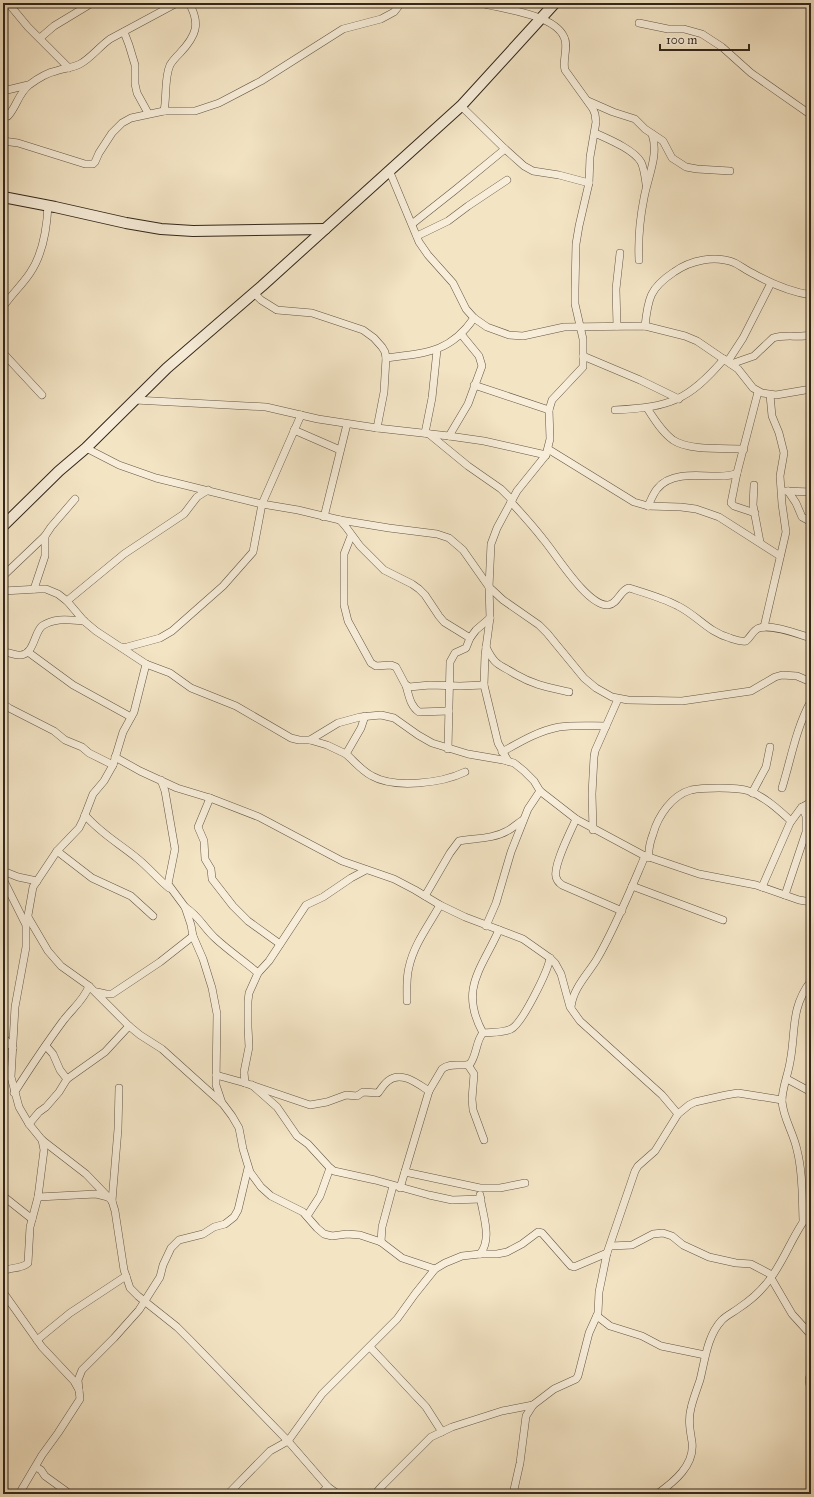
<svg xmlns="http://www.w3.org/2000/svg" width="814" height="1497" font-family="'IM FELL Great Primer',serif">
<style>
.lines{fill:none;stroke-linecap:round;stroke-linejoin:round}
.street-casing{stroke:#625645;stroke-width:8}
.secondary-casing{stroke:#32261b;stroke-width:12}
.street{stroke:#f7edd9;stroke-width:7}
.secondary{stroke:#f7edd9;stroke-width:10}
</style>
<rect width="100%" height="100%" fill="#f3e4c4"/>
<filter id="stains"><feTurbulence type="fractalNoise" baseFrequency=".005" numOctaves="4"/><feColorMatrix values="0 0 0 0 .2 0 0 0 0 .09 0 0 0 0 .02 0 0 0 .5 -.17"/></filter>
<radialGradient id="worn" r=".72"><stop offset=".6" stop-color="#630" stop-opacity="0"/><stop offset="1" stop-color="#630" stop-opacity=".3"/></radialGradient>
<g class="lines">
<!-- street casing -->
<g class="street-casing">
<g id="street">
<polyline points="8,3 28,27 69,68"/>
<path d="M480,3C502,9 554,14 564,37C569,46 562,60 565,70L593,109L595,114L596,122L590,157L589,183L579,226L576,244L575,289V304L583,339V367L552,400L549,410L550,439L546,455L517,491L497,528L491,544L489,587L490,618L485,655L484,685L498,743L508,761"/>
<polyline points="639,23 668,29 684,29 702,34 722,47 751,73 811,115"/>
<polyline points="124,32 129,45 135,65 135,84 137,93 148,113"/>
<polyline points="40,38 54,26 92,3"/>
<polyline points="3,91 28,85"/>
<polyline points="588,101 613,112 635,119 645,129 663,141 672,158 686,167 697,169 730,171"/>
<polyline points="461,106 505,149 524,166 533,171 559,175 589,183"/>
<path d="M164,111C167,96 164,79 170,65C173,60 177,56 180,53C196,36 201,24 189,3"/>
<path d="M8,116C17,106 18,94 29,85C37,79 46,73 56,71C64,68 72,68 80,64C90,59 100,46 110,39L177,3"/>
<path d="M595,133C608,139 633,149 641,162C644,168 645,177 646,184"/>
<polyline points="3,141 18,143 85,164 93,164 95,162 99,153 112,133 122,123 131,118 164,111 195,111 219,103 261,81 343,29 381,19 394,12 401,3"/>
<polyline points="389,170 419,242 428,255 453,283 466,309 474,318 487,327 509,335 523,336 564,327 645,326 685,336 697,341 738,369 753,388 762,393 776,395 811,389"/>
<polyline points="412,224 455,190 505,149"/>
<polyline points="417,236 448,221 468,206 507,180"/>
<path d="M639,260C638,239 640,218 644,198C648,176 659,155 652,134"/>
<polyline points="254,293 261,300 277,310 312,313 363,330 374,338 382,347 385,352 386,358 384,392 377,428"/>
<path d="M3,307C11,295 22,285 30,273C43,254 47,228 48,205"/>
<polyline points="617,326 616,289 620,253"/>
<path d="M645,326C648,298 650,288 674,272C691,260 715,255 735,263C741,266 747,271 754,274C772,284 791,292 811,295"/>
<polyline points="3,353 42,395"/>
<polyline points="583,356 640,380 679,399"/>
<path d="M386,358C425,353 450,353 474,318"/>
<polyline points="728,361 743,338 771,283"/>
<path d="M731,364L754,356L773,338C785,334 799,338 811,335"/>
<polyline points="474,385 549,410"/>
<polyline points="135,400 266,407 318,419 377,428 449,436 484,441 546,455"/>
<path d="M647,408C654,419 662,432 673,440C689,451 724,448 744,449"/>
<path d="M615,410C670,407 688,401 724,359"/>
<polyline points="294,430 340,450"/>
<polyline points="425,433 432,398 437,350"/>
<polyline points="429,434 468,466 501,489 512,500"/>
<polyline points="449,436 468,404 482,366 479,356 461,334"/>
<polyline points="86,448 119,465 156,478 262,504 298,510 340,520 389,528 437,534 449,538 463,550 489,587 503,600 539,625 547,633 584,678 596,688 612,697 628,700 682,701 751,691 775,677 782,675 797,676 811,682"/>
<polyline points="548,449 634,502 648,506 681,507 696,509 719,517 780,556"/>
<polyline points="737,473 731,503 734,506 755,513"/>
<polyline points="754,485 753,505 760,542"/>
<polyline points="785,491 811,492"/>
<polyline points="788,491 796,503 802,517 811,522"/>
<path d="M511,502C522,514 533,526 543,539C556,554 587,606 608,605C618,604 620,590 629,588C645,593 663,598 678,606C698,616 708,632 730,638C736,640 740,642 746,641C751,637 753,630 759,628C772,624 798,634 811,638"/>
<path d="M648,506C651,500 653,494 657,489C669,473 695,475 712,476C721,476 729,477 737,473L758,392"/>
<polyline points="324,517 347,424"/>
<polyline points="340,520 346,527 360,546 384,570 412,584 419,589 425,595 439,616 444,622 470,638"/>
<polyline points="351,536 344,554 344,605 348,621 371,663 376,666 391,665 396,667 405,684 409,687 430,685 460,686 484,685"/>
<polyline points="3,576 45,536"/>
<polyline points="34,589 45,556 45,536 51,527 75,499"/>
<polyline points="3,591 39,589 46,589 58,594 67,601 84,621 96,631 146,664 170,673 191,688 236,706 291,738 299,740 310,740 338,723 360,717 381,715 394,718 418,735 432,743 468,754 503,760 514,763 524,771 534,781 540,791 576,819 643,855 699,874 756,885 799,900 811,902"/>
<polyline points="67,601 124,554 184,514 197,497 208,490"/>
<polyline points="764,627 786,532 782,504 780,476 784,453 779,433 772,416 770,395"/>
<polyline points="121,647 127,647 160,638 172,631 223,586 253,552 262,504 301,415"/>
<path d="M486,647C495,666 499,664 515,674C534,685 547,687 569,692"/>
<path d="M3,652C9,652 16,656 21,655C34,654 34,633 42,626C55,617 70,620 84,621"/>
<polyline points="28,652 73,685 131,717"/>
<path d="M406,686C409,695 410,706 419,712L449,711"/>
<polyline points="3,704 9,708 54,731 65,740 82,747 89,753 113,765"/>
<path d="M365,716L361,728L346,754C354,761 362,771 372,776C395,789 442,783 465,772"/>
<polyline points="310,740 327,745 346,754"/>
<polyline points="448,749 450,662 455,653 466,648 470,638 476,630 490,618"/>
<path d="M502,752C520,742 538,731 559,727C574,725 590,726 606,726"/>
<polyline points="115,757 140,771 177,788 210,798 259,817 342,861 394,879 415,890 440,905 465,917 523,939 550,958 555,963 561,974 570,1007 580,1021 662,1095 678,1114"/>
<polyline points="161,780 165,791 175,849 168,884 185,907 191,925 193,936 203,959 212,988 217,1014 216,1085 222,1103"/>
<path d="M782,788C791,759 796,728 811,701"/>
<polyline points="752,793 766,767 770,747"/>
<polyline points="210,798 198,827 204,841 205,859 211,869 212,879 233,906 248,921 280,944"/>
<path d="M85,815C100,833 120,844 138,859C149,868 158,879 169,888"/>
<path d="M576,819C571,831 553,865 556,877C557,881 559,883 562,885L622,911"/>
<polyline points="593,830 592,794 594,757 595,751 618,699"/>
<polyline points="57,851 92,878 131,896 153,916"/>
<path d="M649,858C648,849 650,842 653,834C658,816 672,795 691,790C700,788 710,788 719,788C729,788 740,788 749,791C765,797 779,810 791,821"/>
<polyline points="3,871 18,877 37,881"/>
<polyline points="3,879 26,925 26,947 15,1007 11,1077 19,1107 29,1124 42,1140 86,1174 112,1201 115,1211 124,1270 130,1288 138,1296 177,1327 190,1340 288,1441 328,1487 338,1494"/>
<polyline points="632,886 723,920"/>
<polyline points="762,887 790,823 801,808 811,802"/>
<polyline points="785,895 806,832 806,816 802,807"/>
<path d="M425,896L450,853L459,841C475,838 493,839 507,831C513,828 518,823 523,820"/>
<path d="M185,907C200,917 203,927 215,938C229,951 244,961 258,973"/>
<polyline points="28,917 48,951 61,966 89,986 129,1026 140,1035 162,1049 223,1104 232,1116 239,1128 243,1149 250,1172 261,1187 271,1196 303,1212 317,1228 324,1234 332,1236 347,1234 360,1235 381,1242 402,1258 435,1269"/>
<polyline points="27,921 33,887 57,851 79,828 83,820 93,794 104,781 113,765 123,732 134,712 146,664"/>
<polyline points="486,926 496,903 511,852 528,809 540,791"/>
<polyline points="97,992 106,994 112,994 160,962 193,936"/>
<path d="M407,1001C407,990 406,978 409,967C414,944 429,925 440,905"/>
<path d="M571,1007C573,988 588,974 597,959C616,926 630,891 645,856"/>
<path d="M483,1033C459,989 481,970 499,930"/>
<polyline points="3,1037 13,1048"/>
<polyline points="46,1046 53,1054 60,1070 67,1079"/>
<polyline points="468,1065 474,1074 472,1099 473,1110 484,1140"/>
<path d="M216,1075L245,1083L310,1105L327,1102L346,1095L357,1096L363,1092L378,1093C381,1089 384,1084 388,1081C401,1070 418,1084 429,1091"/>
<polyline points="787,1079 811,1092"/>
<polyline points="245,1083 244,1072 249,1047 248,1027 248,1001 249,993 258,973 269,961 306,905 323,897 351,878 366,870"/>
<polyline points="252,1085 277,1107 297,1136 308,1144 330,1168 334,1171 375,1180 429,1195 452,1200 481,1199"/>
<path d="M14,1093C30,1068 46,1044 63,1021C72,1009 84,1000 89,986"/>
<polyline points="29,1124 39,1112 46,1107 59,1092 67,1079 105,1052 129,1026"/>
<polyline points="405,1172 480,1188 500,1188 525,1183"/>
<path d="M400,1188L429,1091L442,1069C450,1062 461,1067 470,1064C477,1055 476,1040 483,1033C492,1032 503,1033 511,1029C522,1024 548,971 550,958"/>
<polyline points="3,1196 32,1219"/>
<polyline points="38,1197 96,1194 108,1197"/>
<polyline points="112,1201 118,1129 119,1088"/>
<polyline points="307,1216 320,1196 330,1168"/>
<path d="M803,1220C802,1197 803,1173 797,1150C794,1134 783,1118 782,1101C782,1088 788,1075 790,1062C796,1032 790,1008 811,981"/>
<polyline points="381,1242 382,1227 393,1186"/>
<polyline points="611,1246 632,1245 653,1234 663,1233 672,1236 683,1245 709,1257 736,1263 751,1264 772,1275"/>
<path d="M480,1254C493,1238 482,1214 480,1195"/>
<path d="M3,1271C11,1267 22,1269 28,1263L30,1227L38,1197L44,1150L42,1140"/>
<polyline points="771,1278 792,1314 811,1335"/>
<polyline points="3,1292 42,1347 74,1381 79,1390 80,1399 58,1433 42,1455 19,1494"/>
<polyline points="597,1316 610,1326 642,1336 661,1346 705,1355"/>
<polyline points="37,1340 70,1313 126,1276"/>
<polyline points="370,1347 426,1407 442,1432"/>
<polyline points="811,1370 809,1380 811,1393"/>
<polyline points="79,1390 78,1380 82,1370 114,1338 139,1310 160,1277 163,1265 171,1248 179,1240 203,1234 214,1227 225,1224 234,1217 238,1210 248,1168"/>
<polyline points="36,1467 41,1470 45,1476 70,1494"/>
<polyline points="228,1494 270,1451 288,1441 322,1394 397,1319 415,1294 435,1269 445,1263 462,1256 480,1254 497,1254 507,1252 522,1244 538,1232 542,1233 571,1266 574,1267 607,1253"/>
<polyline points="320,1494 328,1487"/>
<polyline points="375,1494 383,1485 431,1437 452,1427 502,1411 533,1405 554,1389 576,1379 578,1376 589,1333 598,1313 599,1292 607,1253 635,1171 638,1166 655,1151 678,1114 689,1105 695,1102 726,1095 738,1093 782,1100"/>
<polyline points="513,1494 520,1463 526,1416 533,1405"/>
<path d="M657,1494C674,1482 695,1465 692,1442C690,1430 688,1420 691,1408C693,1399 697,1389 700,1380C705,1360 707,1336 722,1320C727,1315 734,1312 739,1308C751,1300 762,1290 770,1279C786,1258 794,1231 811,1211"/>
</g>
</g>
<!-- secondary casing -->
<g class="secondary-casing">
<g id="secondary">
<polyline points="3,197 55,207 126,223 161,229 193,231 325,229"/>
<polyline points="3,526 59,471 86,448 167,368 262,286 461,106 555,3"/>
</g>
</g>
<!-- street -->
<use href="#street" class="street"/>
<!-- secondary -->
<use href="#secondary" class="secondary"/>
</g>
<!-- margin -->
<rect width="814" height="1497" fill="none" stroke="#f3e4c4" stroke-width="16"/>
<rect x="4" y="4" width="806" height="1489" fill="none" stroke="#32261b" stroke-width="2"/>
<rect x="8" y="8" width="798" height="1481" fill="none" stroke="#32261b"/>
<!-- scale -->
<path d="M660 44v6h89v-6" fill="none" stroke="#32261b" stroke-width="2"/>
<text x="666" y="44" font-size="12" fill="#32261b" stroke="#f7edd9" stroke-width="3" paint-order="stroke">100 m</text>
<rect width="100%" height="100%" filter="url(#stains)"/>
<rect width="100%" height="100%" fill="url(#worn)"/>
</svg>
